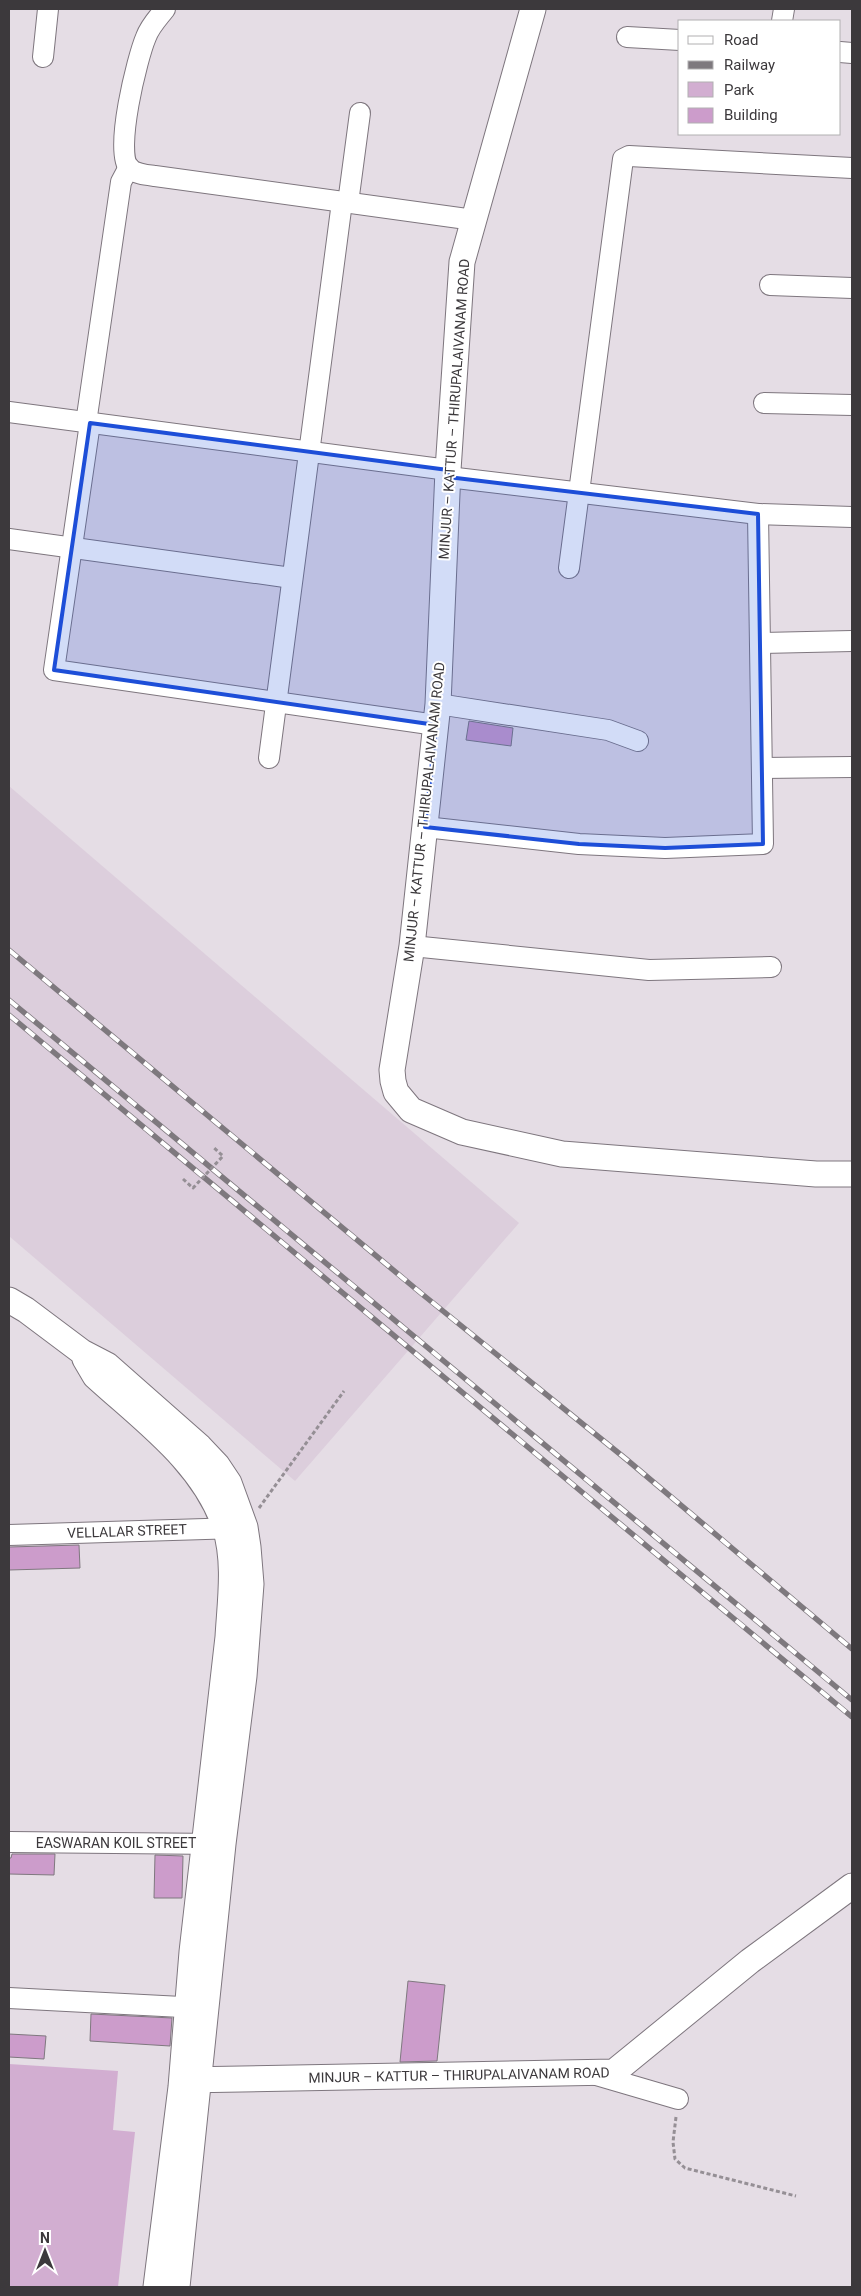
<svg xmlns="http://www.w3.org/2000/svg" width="861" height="2296" font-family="Roboto,sans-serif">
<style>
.built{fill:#dccedc}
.green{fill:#d2aed1}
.building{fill:#cc9ccb;stroke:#7f787f}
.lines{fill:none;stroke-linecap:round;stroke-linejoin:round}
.minor-casing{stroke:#7e767e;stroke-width:22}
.major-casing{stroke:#7e767e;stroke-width:27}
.path{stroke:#958f95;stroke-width:3;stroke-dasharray:4 2.5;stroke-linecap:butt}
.minor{stroke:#fff;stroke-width:20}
.major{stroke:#fff;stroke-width:25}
.rail-casing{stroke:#7e797e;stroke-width:5.5}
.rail{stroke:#fff;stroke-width:4;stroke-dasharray:11;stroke-linecap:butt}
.path-bridge{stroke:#958f95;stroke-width:3;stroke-dasharray:4 2.5;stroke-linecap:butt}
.marked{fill:#1d4ed8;fill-opacity:0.2;stroke:#1d4ed8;stroke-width:4;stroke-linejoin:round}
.labels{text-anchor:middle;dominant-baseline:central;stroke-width:4;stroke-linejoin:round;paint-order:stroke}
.street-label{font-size:14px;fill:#3c393c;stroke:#fff}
</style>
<rect width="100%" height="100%" fill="#e5dde5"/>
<!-- built -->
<polygon class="built" points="9,786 519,1223 295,1481 9,1236"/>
<!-- green -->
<polygon class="green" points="9,2064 118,2071 113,2130 135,2132 118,2287 9,2287"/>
<!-- building -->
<g class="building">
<polygon points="469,721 513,728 511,746 466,740"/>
<polygon points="79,1545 80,1568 9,1570 9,1547"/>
<polygon points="12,1854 55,1854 54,1875 9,1874 9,1858 11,1858"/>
<polygon points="155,1855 183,1856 182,1898 154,1898"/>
<polygon points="408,1981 445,1985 437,2061 400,2062"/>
<polygon points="91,2014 172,2018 170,2046 90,2041"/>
<polygon points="9,2034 46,2036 44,2059 9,2057"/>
</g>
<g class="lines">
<!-- minor casing -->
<g class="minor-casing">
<g id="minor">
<path d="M165,9C158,18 150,26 146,37C137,58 114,152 129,168C135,174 147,175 155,176L474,220"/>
<polyline points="782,21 784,9"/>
<polyline points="627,37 680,40"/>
<polyline points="840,52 852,53"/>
<polyline points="43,57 48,9"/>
<polyline points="348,203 360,113"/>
<polyline points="770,285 852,288"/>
<polyline points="764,403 852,405"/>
<polyline points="9,412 448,470"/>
<polyline points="86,423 121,182 129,167"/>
<polyline points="90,423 54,670 436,725"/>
<polyline points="758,514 852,517"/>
<polyline points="9,539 292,578"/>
<polyline points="569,568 623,159 629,156 852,168"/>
<polyline points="760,643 852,641"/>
<polyline points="438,704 608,730 638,741"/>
<polyline points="269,758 342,202"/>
<polyline points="762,768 852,767"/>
<polyline points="425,827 579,844 665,848 763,844 758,514 448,477"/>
<polyline points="412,946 649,970 771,967"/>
<polyline points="9,1535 238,1528"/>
<polyline points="9,1842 219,1844"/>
<polyline points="9,1998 201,2008"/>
<polyline points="596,2075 678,2099"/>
</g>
</g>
<!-- major casing -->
<g class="major-casing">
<g id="major">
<polyline points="533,9 462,262 448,470 438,704 412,946 392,1070 393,1081 396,1092 411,1110 462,1132 562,1154 816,1174 852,1174"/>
<polyline points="9,1300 26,1310 82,1352 107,1365 200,1447 217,1465 229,1483 245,1527 248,1547 251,1584 244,1676 223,1844 177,2287"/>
<path d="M85,1359L95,1376C143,1420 204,1463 225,1527C236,1562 230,1602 228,1637L192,1952L181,2087L156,2287"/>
<polyline points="184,2080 614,2072 750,1961 852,1886"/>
</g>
</g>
<!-- path -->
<g class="path">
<polyline points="259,1508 344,1391"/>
<polyline points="676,2117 673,2142 675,2159 685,2168 796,2196"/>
</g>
<!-- minor -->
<use href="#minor" class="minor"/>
<!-- major -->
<use href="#major" class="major"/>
<!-- rail casing -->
<g class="rail-casing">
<g id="rail">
<polyline points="9,950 422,1294 626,1459 852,1649"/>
<polyline points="9,1000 852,1700"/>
<polyline points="9,1015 852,1717"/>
</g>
</g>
<!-- rail -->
<use href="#rail" class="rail"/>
<!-- path-bridge -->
<polyline class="path-bridge" points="183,1179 193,1188 223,1156 213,1147"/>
</g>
<!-- marked area -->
<path class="marked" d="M90,423L448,470V477L758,514L763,844L665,848L579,844L425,827L436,725L54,670Z"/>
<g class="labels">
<!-- street labels -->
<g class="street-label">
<text transform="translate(454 409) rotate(-86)">MINJUR – KATTUR – THIRUPALAIVANAM ROAD</text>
<text transform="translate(424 812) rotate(-84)">MINJUR – KATTUR – THIRUPALAIVANAM ROAD</text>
<text transform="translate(127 1531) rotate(-2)">VELLALAR STREET</text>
<text x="116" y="1843">EASWARAN KOIL STREET</text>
<text transform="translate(459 2075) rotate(-1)">MINJUR – KATTUR – THIRUPALAIVANAM ROAD</text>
</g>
</g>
<!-- border -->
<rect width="861" height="2296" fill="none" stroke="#3c393c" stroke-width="20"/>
<!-- legend -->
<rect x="678" y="20" width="162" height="115" fill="#ffffff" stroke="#b1b0b1"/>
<rect x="688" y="36" width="25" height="8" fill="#ffffff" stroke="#b1b0b1"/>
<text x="724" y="45" font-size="15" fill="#3c393c">Road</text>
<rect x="688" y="61" width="25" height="8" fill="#7e797e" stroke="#b1b0b1"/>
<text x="724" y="70" font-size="15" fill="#3c393c">Railway</text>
<rect x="688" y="82" width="25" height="15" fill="#d2aed1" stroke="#b1b0b1"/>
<text x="724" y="95" font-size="15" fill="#3c393c">Park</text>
<rect x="688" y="108" width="25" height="15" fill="#cc9ccb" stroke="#b1b0b1"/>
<text x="724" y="120" font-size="15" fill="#3c393c">Building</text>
<!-- north arrow -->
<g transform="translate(45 2251)" stroke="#ffffff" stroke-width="4" paint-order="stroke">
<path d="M0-4L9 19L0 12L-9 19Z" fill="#3c393c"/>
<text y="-8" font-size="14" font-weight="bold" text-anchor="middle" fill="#3c393c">N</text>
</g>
</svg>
